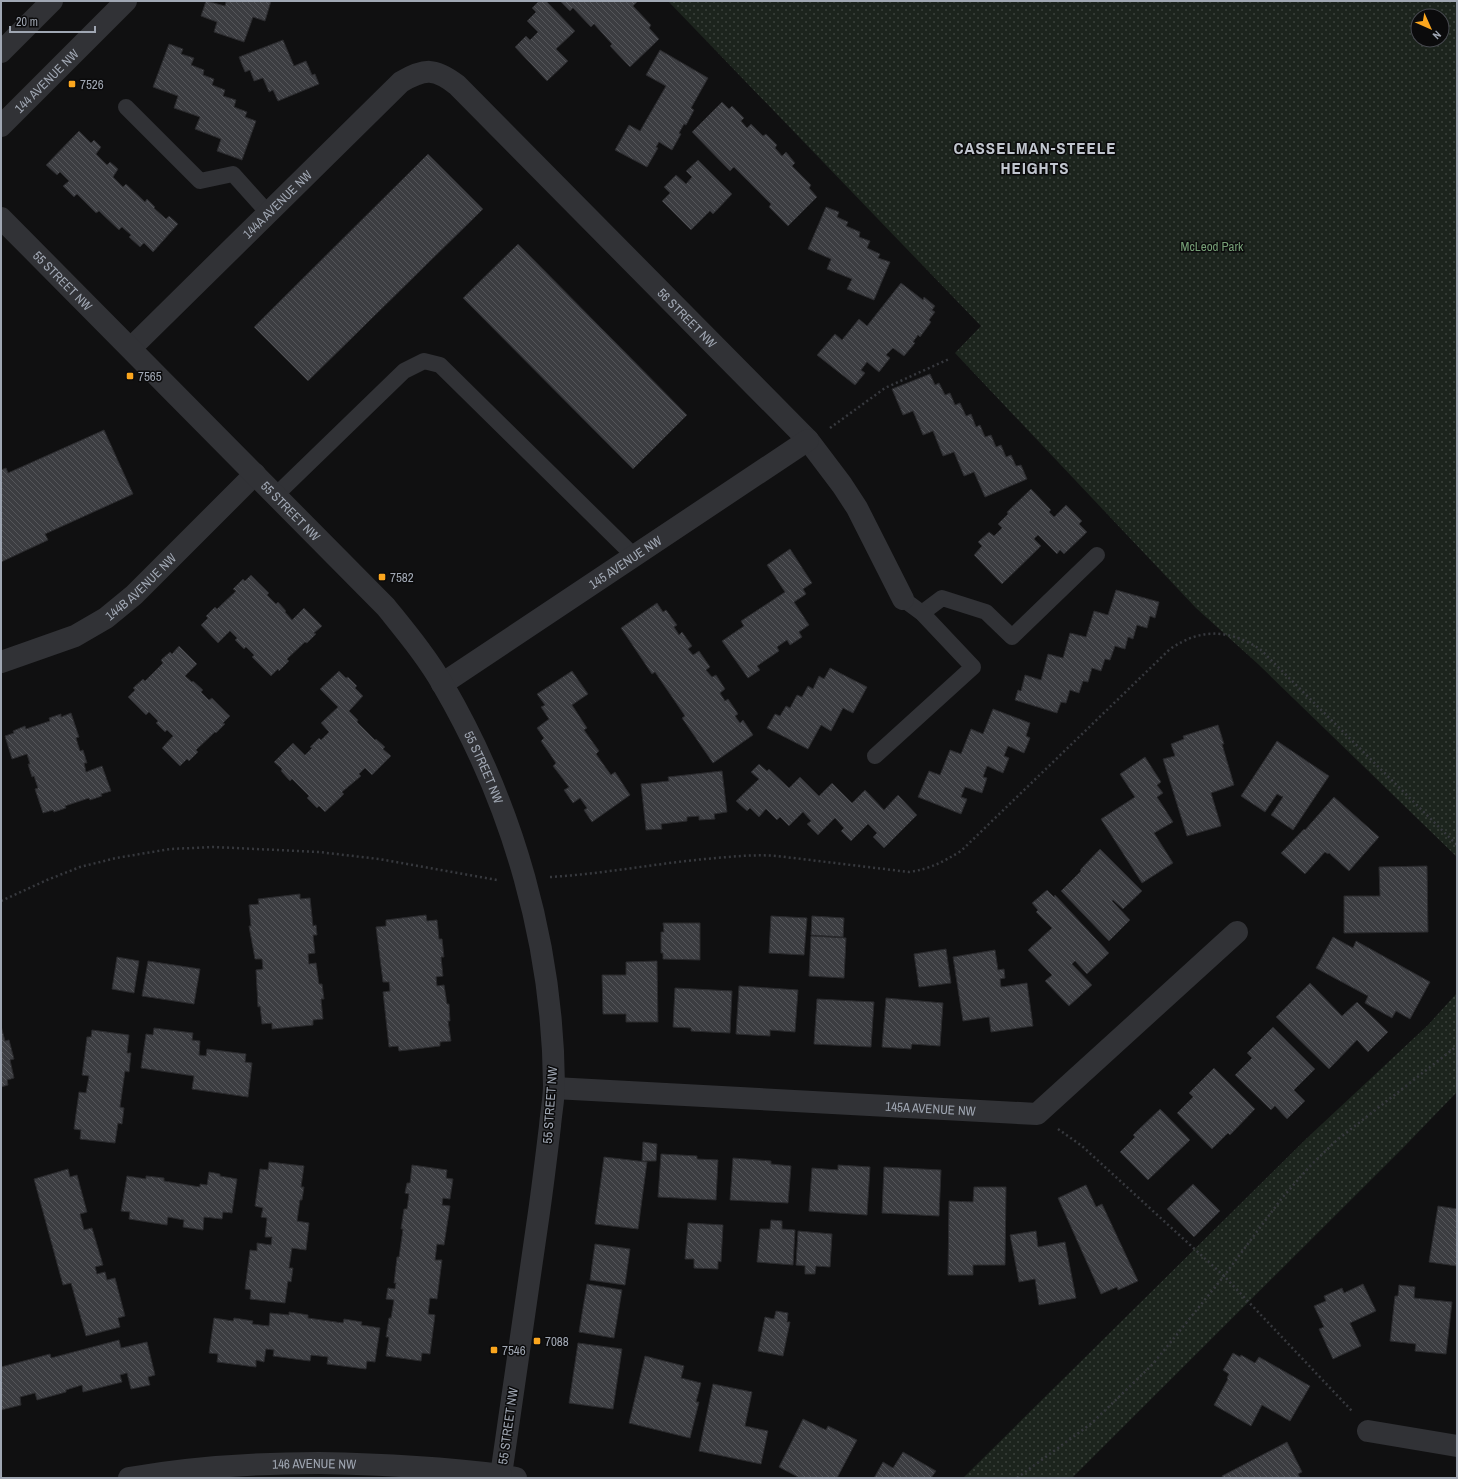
<svg xmlns="http://www.w3.org/2000/svg" width="1458" height="1479" font-family="'Archivo Narrow',sans-serif">
<style>
.park{fill:url(#park-dots);fill-rule:evenodd}
.building{fill:url(#building-back-hatch);stroke:#2a2a2d}
.lines{fill:none;stroke-linecap:round;stroke-linejoin:round}
.path{stroke:#37393e;stroke-width:2.5;stroke-dasharray:2 3;stroke-linecap:butt}
.service{stroke:#313236;stroke-width:16}
.minor{stroke:#313236;stroke-width:22}
.tertiary{stroke:#313236;stroke-width:22}
.poi-dot{fill:#fba61e;stroke:#0b0b0c;stroke-width:1.5}
.labels{text-anchor:middle;dominant-baseline:central;stroke-width:3;stroke-linejoin:round;paint-order:stroke}
.street-label{font-size:13px;fill:#a0a7b3;stroke:#0b0b0c}
.poi-label{font-size:13px;fill:#a0a7b3;stroke:#0b0b0c;text-anchor:start}
.park-label{font-size:13px;fill:#769f76;stroke:#0b0b0c}
.district-label{font-size:17px;font-weight:bold;letter-spacing:1px;fill:#c1c6cf;stroke:#0b0b0c}
</style>
<defs>
<pattern id="park-dots" width="8" height="8" patternUnits="userSpaceOnUse"><rect width="8" height="8" fill="#1c241d"/><path d="M2 2h.1M6 6h.1" fill="none" stroke="#3a413b" stroke-width="1.8" stroke-linecap="round"/></pattern>
<pattern id="building-back-hatch" width="6" height="6" patternUnits="userSpaceOnUse"><rect width="6" height="6" fill="#3c3d41"/><path d="M-1 5l2 2M0 0l6 6M5-1l2 2" fill="none" stroke="#55565a"/></pattern>
</defs>
<rect width="100%" height="100%" fill="#101011"/>
<!-- park -->
<g class="park">
<path d="M668,1H1457V857L1258,664L1196,608L955,353L981,326ZM1418,16H1442V40H1418Z"/>
<polygon points="1457,993 1457,1092 1402,1149 1072,1478 963,1478 1307,1138 1428,1025"/>
</g>
<!-- building -->
<g class="building">
<polygon points="206,1 225,6 226,1 271,1 265,21 253,17 244,42 214,32 217,22 201,16"/>
<polygon points="539,1 546,1 575,31 556,49 568,61 547,81 515,47 526,36 530,40 538,32 527,21 536,12 532,8"/>
<polygon points="560,1 635,1 637,2 633,6 651,25 649,28 659,39 630,67 610,46 612,44 594,24 591,27 573,8 570,11"/>
<polygon points="283,40 294,66 306,61 312,75 315,74 319,84 278,101 273,90 269,92 263,78 254,81 250,70 245,72 239,57"/>
<polygon points="169,44 183,49 181,54 194,58 191,65 204,70 203,75 214,79 212,85 225,90 223,96 236,100 234,107 247,112 245,117 256,121 242,160 217,151 221,139 195,129 200,117 174,108 178,96 153,87"/>
<polygon points="660,50 708,78 691,108 694,110 686,125 684,124 679,133 681,134 672,150 659,142 656,147 658,148 647,167 615,150 629,125 640,131 666,86 646,75"/>
<polygon points="722,102 729,109 732,106 744,118 741,121 747,128 751,124 763,136 766,134 777,145 775,148 782,156 786,152 795,163 792,166 811,185 809,188 817,197 788,226 769,207 771,204 734,167 730,171 692,132"/>
<polygon points="79,131 91,143 94,140 101,147 96,154 107,165 110,162 118,169 113,177 123,187 126,184 145,202 147,199 155,207 154,208 166,219 169,216 178,224 153,252 144,243 140,247 129,237 131,235 122,227 119,230 99,211 96,213 77,194 74,197 63,186 69,181 60,172 57,175 46,165"/>
<polygon points="428,154 483,209 308,381 254,327"/>
<polygon points="698,160 732,194 713,214 710,211 691,230 662,201 670,193 664,187 676,175 686,184 692,177 686,171"/>
<polygon points="826,207 839,212 837,217 848,222 846,226 860,232 859,237 870,241 867,248 880,254 878,258 890,262 874,300 847,289 852,279 827,269 831,259 808,249"/>
<polygon points="518,244 687,415 633,469 463,298"/>
<polygon points="901,283 923,300 924,297 935,306 932,310 935,312 929,320 931,322 920,337 918,335 913,342 915,343 904,356 893,348 886,355 890,358 879,372 867,362 861,370 865,373 855,385 817,355 835,334 842,340 859,319 867,326"/>
<polygon points="930,374 935,385 939,383 945,395 950,393 955,405 960,403 966,416 971,414 976,427 980,425 985,437 991,435 996,447 1001,445 1006,457 1011,455 1016,466 1021,465 1027,479 985,497 974,472 964,476 954,452 943,456 933,431 923,435 913,411 903,415 892,389"/>
<polygon points="104,430 133,494 45,534 48,540 1,562 1,470 6,468 8,473"/>
<polygon points="1031,489 1051,510 1049,512 1054,517 1066,505 1082,521 1079,524 1087,532 1064,554 1060,550 1057,554 1038,535 1034,539 1041,546 1002,584 974,555 982,546 978,542 989,532 994,536 1002,528 998,524 1008,514 1007,512"/>
<polygon points="790,549 812,583 803,589 806,594 794,602 809,625 799,632 802,637 790,645 787,640 777,647 779,651 757,666 760,670 748,678 722,641 744,626 741,621 785,592 767,565"/>
<polygon points="251,575 269,593 267,595 276,604 278,602 286,611 285,612 292,620 304,608 322,626 314,633 316,634 307,643 305,642 287,659 289,661 279,671 278,669 271,676 252,657 254,655 246,647 244,649 235,640 237,638 230,631 218,643 201,625 208,618 206,616 215,607 217,609 236,591 233,589 243,579 245,581"/>
<polygon points="1116,590 1159,602 1155,618 1150,616 1147,628 1137,625 1133,639 1128,637 1125,649 1115,646 1110,660 1105,659 1101,671 1092,668 1088,682 1083,681 1079,693 1070,690 1066,703 1061,702 1057,713 1015,700 1018,690 1021,691 1025,675 1041,680 1048,654 1063,658 1070,633 1086,637 1094,611 1108,615"/>
<polygon points="657,603 663,612 666,610 677,625 674,627 679,635 682,632 692,646 688,649 693,655 699,651 710,667 706,670 712,677 716,675 725,689 720,693 725,701 728,699 738,714 735,716 740,723 743,720 753,735 713,763 682,718 685,716 655,672 652,674 621,628"/>
<polygon points="179,646 197,664 185,676 192,682 193,681 203,690 201,692 209,700 212,698 230,716 223,723 225,724 216,733 215,732 196,750 198,752 189,761 187,759 180,766 162,748 173,736 167,730 165,732 156,723 158,721 149,712 146,715 128,697 135,690 133,688 143,679 145,681 163,663 161,660 170,652 172,654"/>
<polygon points="830,668 867,687 853,713 843,708 831,731 821,725 808,749 767,728 775,714 780,716 786,706 790,708 797,695 802,697 808,686 813,689 819,676 824,679"/>
<polygon points="339,671 346,678 348,677 357,686 355,688 363,696 349,711 358,720 357,722 375,740 376,739 385,747 383,749 391,756 372,775 365,768 359,774 361,776 342,792 344,794 325,812 319,806 317,808 307,798 309,796 292,779 290,781 281,771 282,769 274,762 293,743 305,755 312,748 310,747 319,738 321,740 329,732 321,723 338,707 320,689"/>
<polygon points="572,671 588,694 572,705 587,728 584,730 599,751 596,754 611,775 615,772 630,795 592,822 584,810 587,808 580,798 573,803 564,790 569,787 553,766 556,763 541,741 544,738 537,728 549,719 541,707 545,705 537,694"/>
<polygon points="993,709 1030,723 1026,736 1030,738 1024,753 1008,746 1004,756 1009,758 1003,773 987,766 983,777 987,778 982,793 965,787 961,797 967,799 961,814 918,797 929,771 940,775 950,750 961,754 971,729 983,734"/>
<polygon points="71,713 79,737 76,738 80,751 83,750 87,763 84,763 86,772 102,766 111,791 101,794 102,796 90,800 89,798 65,806 66,808 54,812 53,810 43,813 35,789 38,788 34,776 32,777 28,764 30,764 27,754 12,759 5,736 14,733 13,731 25,726 26,729 50,721 49,718 61,714 61,717"/>
<polygon points="1218,725 1224,744 1222,744 1234,785 1211,793 1221,826 1187,836 1163,759 1175,756 1171,744 1184,739 1183,736"/>
<polygon points="1277,741 1329,776 1293,830 1271,815 1283,797 1277,794 1265,812 1241,796"/>
<polygon points="1145,757 1161,782 1157,785 1163,793 1157,797 1173,822 1154,833 1173,863 1142,883 1101,819 1135,797 1120,774"/>
<polygon points="759,764 767,771 769,769 789,788 800,777 819,796 832,783 852,803 865,790 884,810 898,795 917,815 884,848 873,837 877,833 868,824 851,841 841,831 844,828 835,818 818,835 807,824 811,821 803,812 789,826 780,817 777,820 766,809 759,817 750,808 747,811 736,801 759,779 751,772"/>
<polygon points="722,771 727,812 714,814 715,819 699,820 699,816 687,817 687,821 661,824 662,829 646,830 641,784 669,781 668,777"/>
<polygon points="1334,797 1379,837 1349,871 1329,853 1328,854 1325,852 1305,874 1281,853 1304,829 1305,830"/>
<polygon points="1100,849 1142,891 1123,909 1113,900 1112,901 1130,920 1109,941 1061,891 1081,871 1080,870"/>
<polygon points="1427,866 1428,932 1344,933 1344,896 1380,896 1379,867"/>
<polygon points="1047,890 1054,897 1055,895 1109,953 1087,974 1075,961 1072,964 1092,985 1069,1006 1045,981 1052,975 1028,950 1052,928 1036,912 1038,910 1032,903"/>
<polygon points="300,894 300,899 310,898 313,926 316,925 317,935 313,935 315,953 308,954 309,964 316,963 319,984 322,984 324,999 321,999 323,1019 313,1020 313,1025 272,1029 272,1023 262,1024 260,1006 258,1007 256,970 263,969 262,959 255,959 249,926 251,926 249,905 259,904 258,899"/>
<polygon points="426,915 427,921 437,920 439,939 442,939 444,957 441,957 443,976 436,977 437,986 444,985 447,1004 449,1004 450,1021 448,1021 451,1041 440,1042 440,1046 399,1051 398,1046 389,1047 383,992 390,991 389,982 383,982 376,927 386,926 386,920"/>
<polygon points="771,916 807,918 804,955 769,953"/>
<polygon points="812,916 844,918 843,937 811,935"/>
<polygon points="663,923 700,923 700,960 663,959 663,953 661,953 661,932 664,932"/>
<polygon points="811,936 846,938 844,978 809,976"/>
<polygon points="1333,937 1353,948 1356,941 1430,982 1410,1019 1396,1011 1392,1018 1365,1003 1368,996 1316,968"/>
<polygon points="946,949 951,983 919,987 914,954"/>
<polygon points="995,950 998,970 1004,969 1005,978 1000,979 1001,987 1027,983 1033,1026 991,1032 989,1017 963,1021 953,957"/>
<polygon points="117,957 139,961 134,993 112,989"/>
<polygon points="148,961 200,969 194,1004 142,996"/>
<polygon points="657,961 658,1022 626,1022 626,1014 603,1014 602,975 626,975 626,962"/>
<polygon points="1310,983 1342,1016 1357,1002 1388,1032 1368,1052 1357,1040 1329,1069 1276,1017"/>
<polygon points="739,986 798,990 795,1032 770,1030 770,1036 736,1034"/>
<polygon points="675,988 732,991 730,1033 691,1031 691,1028 673,1027"/>
<polygon points="886,998 943,1003 940,1046 912,1044 911,1049 882,1047"/>
<polygon points="817,999 874,1002 871,1047 814,1044"/>
<polygon points="1,1026 5,1041 9,1040 14,1059 10,1060 14,1078 7,1080 8,1085 1,1087"/>
<polygon points="1273,1027 1315,1069 1294,1090 1305,1101 1287,1119 1275,1106 1271,1110 1235,1075 1252,1058 1247,1053"/>
<polygon points="154,1028 193,1033 192,1040 200,1041 199,1055 206,1056 207,1049 246,1054 245,1062 252,1063 248,1097 192,1089 194,1076 141,1068 146,1034 153,1035"/>
<polygon points="92,1030 129,1035 127,1053 131,1053 129,1072 125,1071 120,1107 124,1108 122,1124 118,1123 115,1143 80,1139 81,1130 74,1129 79,1092 86,1093 89,1076 82,1075 87,1037 91,1037"/>
<polygon points="1214,1068 1255,1109 1230,1135 1228,1133 1212,1149 1177,1113 1193,1097 1189,1093"/>
<polygon points="1160,1109 1190,1140 1148,1180 1120,1152 1135,1137 1133,1135"/>
<polygon points="643,1142 657,1144 656,1161 642,1161"/>
<polygon points="661,1154 697,1156 697,1159 718,1160 716,1200 658,1197"/>
<polygon points="604,1157 647,1162 638,1229 595,1224"/>
<polygon points="733,1158 771,1161 771,1164 791,1166 788,1203 730,1200"/>
<polygon points="269,1162 304,1166 301,1187 304,1187 302,1200 300,1200 297,1221 309,1223 306,1250 292,1248 289,1268 293,1268 291,1282 288,1281 285,1303 250,1299 251,1290 245,1289 250,1250 257,1251 257,1243 271,1245 272,1237 265,1237 267,1218 261,1217 263,1208 255,1206 260,1169 268,1170"/>
<polygon points="412,1165 447,1170 446,1178 453,1179 450,1199 443,1198 442,1205 450,1206 444,1245 437,1244 435,1260 442,1260 437,1299 430,1298 428,1314 435,1315 430,1354 422,1353 421,1361 386,1356 389,1337 386,1337 389,1318 391,1318 394,1300 386,1299 388,1288 395,1289 396,1283 394,1283 397,1257 399,1257 403,1229 401,1229 404,1209 407,1209 409,1194 405,1193 407,1183 410,1183"/>
<polygon points="838,1165 870,1167 867,1215 809,1211 812,1168 838,1170"/>
<polygon points="884,1167 941,1170 939,1216 882,1213"/>
<polygon points="68,1169 70,1177 77,1175 87,1212 80,1214 84,1230 92,1228 103,1265 95,1267 97,1274 105,1272 107,1280 115,1278 125,1316 118,1318 120,1327 86,1336 71,1283 63,1285 34,1179"/>
<polygon points="209,1172 220,1174 220,1176 237,1179 232,1213 223,1212 222,1219 204,1217 203,1230 183,1227 184,1220 168,1217 167,1225 129,1219 130,1212 121,1211 127,1176 146,1179 146,1176 164,1178 164,1181 200,1187 200,1184 207,1185"/>
<polygon points="1193,1184 1220,1211 1194,1237 1167,1209"/>
<polygon points="1086,1185 1096,1207 1102,1204 1138,1281 1118,1290 1117,1287 1101,1294 1058,1198"/>
<polygon points="974,1187 1006,1187 1005,1265 973,1265 973,1275 948,1275 949,1201 973,1202"/>
<polygon points="1438,1206 1457,1209 1457,1266 1429,1262"/>
<polygon points="771,1220 782,1221 782,1229 795,1230 793,1265 757,1262 760,1229 770,1229"/>
<polygon points="688,1223 723,1225 721,1262 718,1261 718,1269 694,1268 694,1259 685,1259"/>
<polygon points="798,1231 832,1234 830,1267 816,1266 815,1274 805,1274 805,1266 796,1265"/>
<polygon points="1036,1231 1038,1247 1065,1242 1076,1298 1039,1305 1035,1279 1019,1282 1010,1235"/>
<polygon points="595,1244 630,1249 625,1285 590,1280"/>
<polygon points="587,1284 622,1290 614,1338 579,1332"/>
<polygon points="1363,1284 1376,1311 1350,1323 1361,1346 1333,1359 1319,1329 1324,1327 1314,1306 1326,1301 1324,1296 1342,1288 1344,1293"/>
<polygon points="1399,1285 1415,1287 1414,1298 1452,1302 1446,1354 1415,1351 1416,1344 1390,1341 1395,1296 1398,1296"/>
<polygon points="776,1311 788,1313 787,1322 790,1322 783,1356 758,1351 765,1317 774,1319"/>
<polygon points="289,1312 308,1315 308,1318 343,1323 344,1319 362,1322 361,1325 380,1328 375,1362 367,1361 366,1369 327,1364 328,1357 311,1355 310,1361 273,1356 274,1350 266,1349 264,1362 256,1360 256,1367 217,1362 218,1354 209,1353 214,1318 233,1321 234,1318 253,1321 252,1324 269,1326 270,1313 289,1315"/>
<polygon points="119,1340 121,1348 147,1342 155,1375 148,1377 150,1385 131,1389 127,1373 120,1375 122,1382 83,1392 82,1385 66,1390 66,1392 37,1400 35,1393 20,1397 21,1405 1,1410 1,1367 50,1354 51,1358"/>
<polygon points="578,1343 622,1349 613,1409 569,1403"/>
<polygon points="1233,1353 1240,1357 1241,1355 1255,1363 1259,1357 1310,1386 1290,1421 1262,1405 1251,1426 1214,1405 1228,1379 1227,1378 1229,1374 1223,1370"/>
<polygon points="645,1356 684,1366 681,1378 701,1383 696,1402 699,1402 690,1438 629,1423"/>
<polygon points="713,1384 752,1392 745,1426 768,1431 761,1464 699,1451"/>
<polygon points="803,1419 826,1430 828,1426 857,1440 837,1478 800,1478 779,1467"/>
<polygon points="1287,1442 1302,1472 1298,1474 1300,1478 1223,1478 1222,1476"/>
<polygon points="903,1452 936,1471 931,1478 874,1478 883,1462 893,1468"/>
</g>
<g class="lines">
<!-- path -->
<g class="path">
<polyline points="830,428 885,388 949,359"/>
<path d="M550,877C602,874 653,864 705,859C729,857 753,854 777,856L909,872C930,869 943,862 961,851L1170,649C1201,628 1228,629 1260,649L1457,845"/>
<polyline points="1,901 47,880 80,867 116,858 170,849 214,847 319,852 379,859 497,880"/>
<polyline points="1058,1129 1082,1146 1224,1276 1352,1411"/>
<polyline points="1017,1478 1092,1423 1153,1364 1224,1276 1282,1198 1311,1165 1337,1140 1457,1046"/>
</g>
<!-- service -->
<g class="service">
<polyline points="126,107 200,181 233,174 268,213"/>
<polyline points="276,495 404,371 424,361 440,365 634,556"/>
<polyline points="922,613 942,598 986,612 1012,637 1097,555"/>
<polyline points="875,756 973,667 922,613 903,599"/>
</g>
<!-- minor -->
<g class="minor">
<path id="s1" d="M131,348L401,82C425,68 435,68 457,85L808,440L842,485L857,508L903,599"/>
<path id="s2" d="M1,662L75,636L106,618L134,595L255,474"/>
<path id="s3" d="M442,684L808,440"/>
<path id="s4" d="M554,1088L1037,1114L1237,932"/>
<polyline points="1368,1431 1457,1446"/>
</g>
<!-- tertiary -->
<g class="tertiary">
<polyline points="1,52 52,1"/>
<path id="s5" d="M1,126L126,1"/>
<path id="s6" d="M1,218L386,607C406,632 427,657 443,685C513,805 553,945 554,1085C554,1099 551,1113 550,1126C546,1159 542,1193 537,1226C525,1309 513,1392 501,1475L516,1478"/>
<path id="s7" d="M129,1478C192,1467 255,1463 319,1463C380,1464 440,1467 501,1475"/>
</g>
</g>
<!-- markers -->
<g class="poi-dot">
<rect x="68" y="80" width="8" height="8" rx="2"/>
<rect x="126" y="372" width="8" height="8" rx="2"/>
<rect x="378" y="573" width="8" height="8" rx="2"/>
<rect x="533" y="1337" width="8" height="8" rx="2"/>
<rect x="490" y="1346" width="8" height="8" rx="2"/>
</g>
<g class="labels">
<!-- street labels -->
<g class="street-label">
<text stroke="none"><textPath href="#s5" startOffset="64">144 AVENUE NW</textPath></text>
<text stroke="none"><textPath href="#s1" startOffset="205">144A AVENUE NW</textPath></text>
<text stroke="none"><textPath href="#s6" startOffset="88">55 STREET NW</textPath></text>
<text stroke="none"><textPath href="#s1" startOffset="768">56 STREET NW</textPath></text>
<text stroke="none"><textPath href="#s6" startOffset="412">55 STREET NW</textPath></text>
<text stroke="none"><textPath href="#s3" startOffset="220">145 AVENUE NW</textPath></text>
<text stroke="none"><textPath href="#s2" startOffset="161">144B AVENUE NW</textPath></text>
<text stroke="none"><textPath href="#s6" startOffset="736">55 STREET NW</textPath></text>
<text transform="translate(550 1105) rotate(-86)">55 STREET NW</text>
<text stroke="none"><textPath href="#s4" startOffset="377">145A AVENUE NW</textPath></text>
<text transform="translate(508 1426) rotate(-82)">55 STREET NW</text>
<text stroke="none"><textPath href="#s7" startOffset="186">146 AVENUE NW</textPath></text>
</g>
<!-- poi labels -->
<g class="poi-label">
<text x="80" y="84">7526</text>
<text x="138" y="376">7565</text>
<text x="390" y="577">7582</text>
<text x="545" y="1341">7088</text>
<text x="502" y="1350">7546</text>
</g>
<!-- park labels -->
<g class="park-label">
<text x="1212" y="246">McLeod Park</text>
</g>
<!-- district labels -->
<g class="district-label">
<text x="1035" y="147">CASSELMAN-STEELE<tspan x="1035" dy="20">HEIGHTS</tspan></text>
</g>
</g>
<!-- border -->
<rect width="1458" height="1479" fill="none" stroke="#a0a7b3" stroke-width="4"/>
<!-- north arrow -->
<g transform="translate(1430 28) rotate(135)"><circle r="19" fill="#0b0b0c" stroke="#47494f"/>
<path d="M0-3L7 15L0 10L-7 15Z" fill="#fba61e"/>
<text y="-6" font-size="11" font-weight="bold" text-anchor="middle" fill="#a0a7b3">N</text>
</g>
<!-- scale -->
<path d="M10 26v6h85v-6" fill="none" stroke="#a0a7b3" stroke-width="2"/>
<text x="16" y="26" font-size="12" fill="#a0a7b3" stroke="#0b0b0c" stroke-width="3" paint-order="stroke">20 m</text>
</svg>
